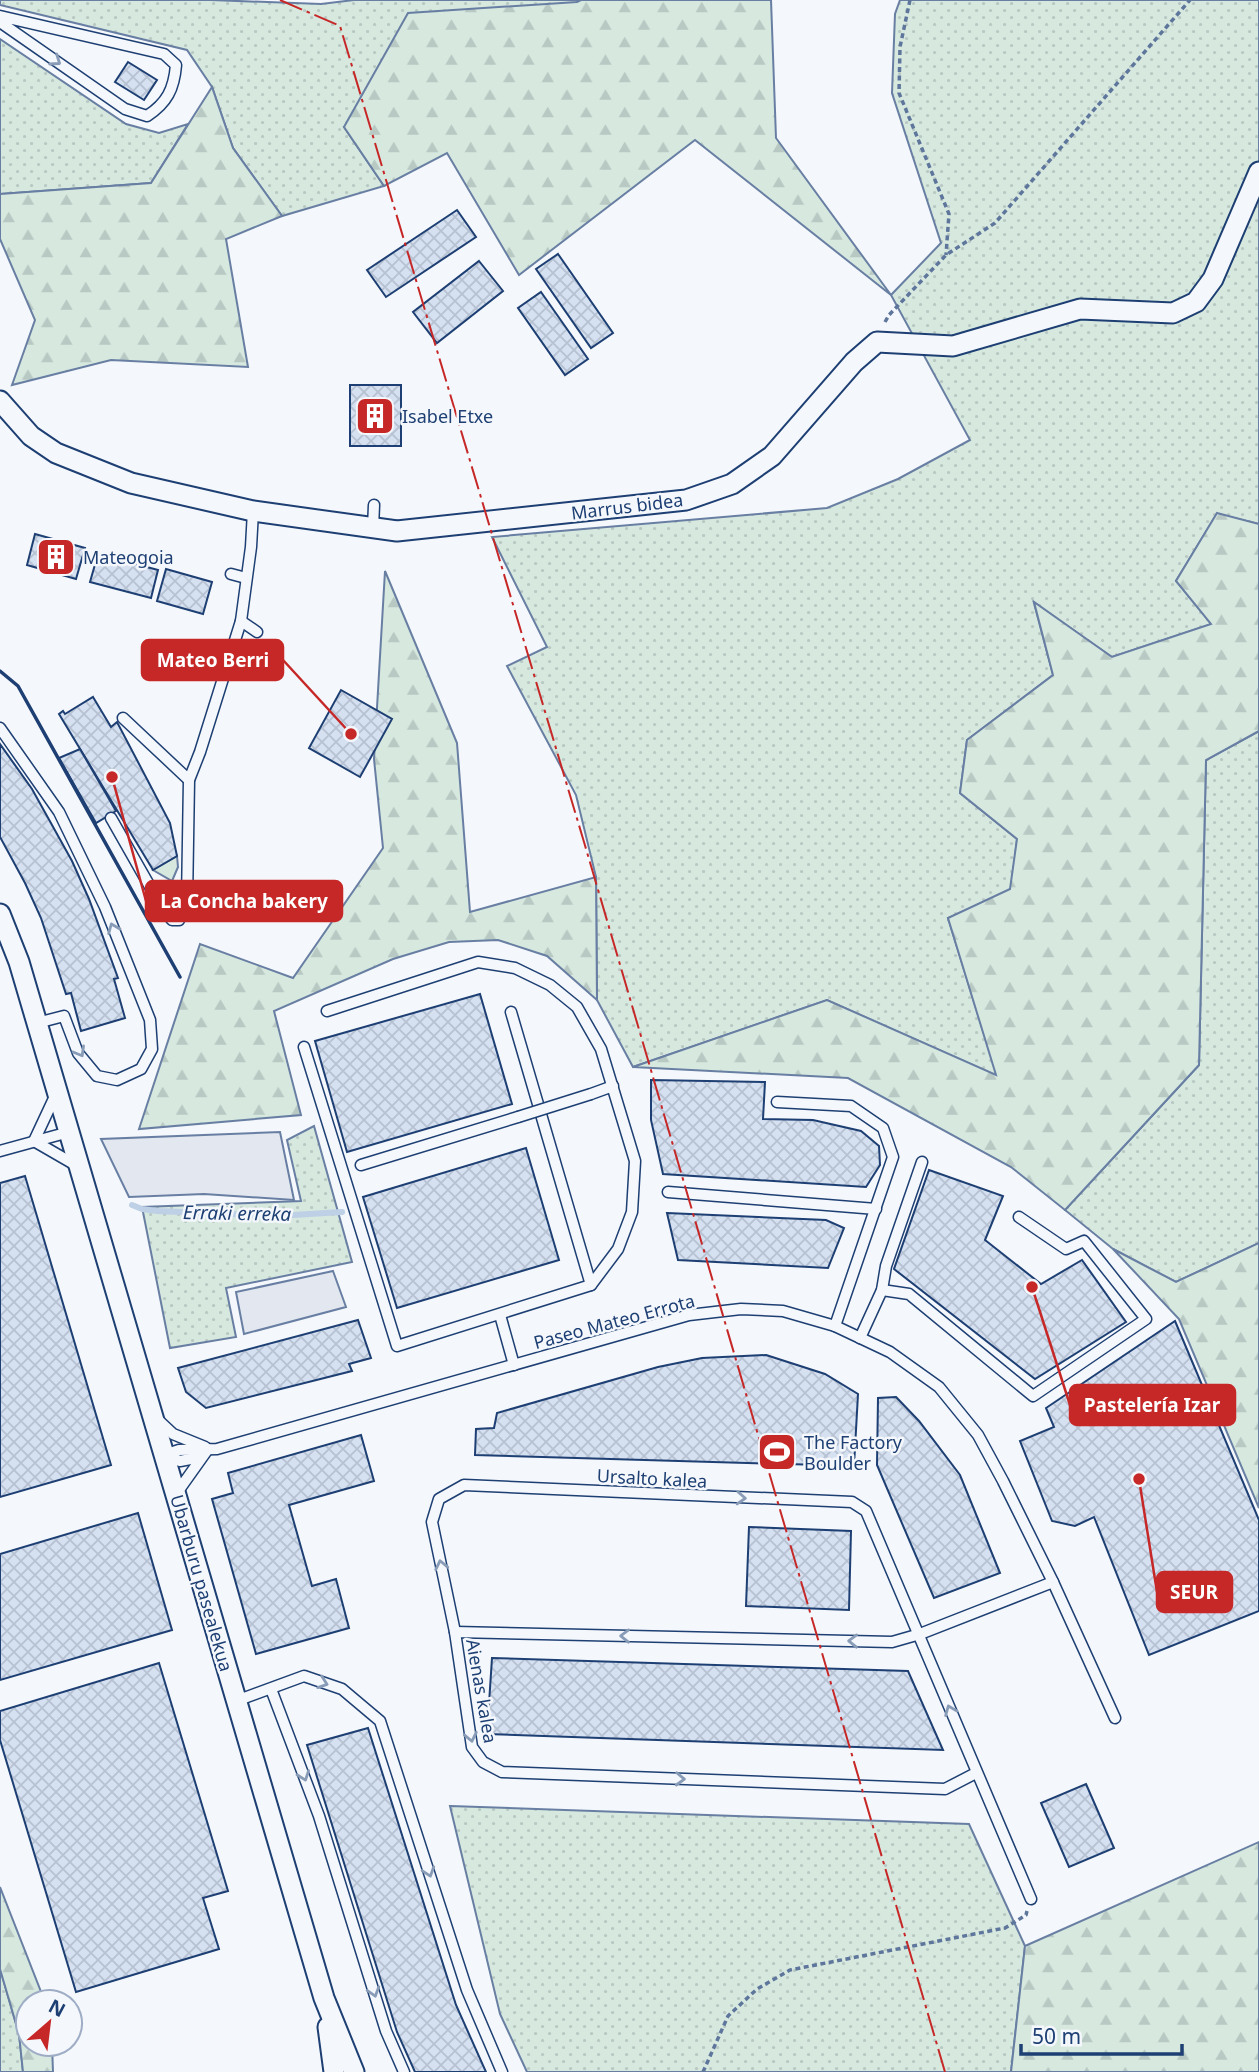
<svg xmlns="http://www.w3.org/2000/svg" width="1259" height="2072" font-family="'Noto Sans',sans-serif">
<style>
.grass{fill:url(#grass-dots);stroke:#687fa3;stroke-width:2}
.forest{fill:url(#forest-firs);stroke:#687fa3;stroke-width:2}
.garden{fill:#d7e8df;stroke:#687fa3;stroke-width:2}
.parking{fill:#e3e8f0;stroke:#687fa3;stroke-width:2}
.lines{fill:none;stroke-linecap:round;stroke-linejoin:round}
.stream{stroke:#bed0e5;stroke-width:6}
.building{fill:url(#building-cross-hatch);stroke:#1d3f73;stroke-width:2}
.service-casing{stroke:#1d3f73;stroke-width:13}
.minor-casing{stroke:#1d3f73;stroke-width:23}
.path{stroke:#5e769c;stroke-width:3.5;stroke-dasharray:5 3.5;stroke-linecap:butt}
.service{stroke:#f4f7fb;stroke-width:10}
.minor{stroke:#f4f7fb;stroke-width:19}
.service-bridge-casing{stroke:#1d3f73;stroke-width:13;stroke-linecap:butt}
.service-bridge{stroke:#f4f7fb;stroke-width:10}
.wall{stroke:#1d3f73;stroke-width:3.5}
.power{stroke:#c62828;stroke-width:2;stroke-dasharray:24 5 3.5 5;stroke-linecap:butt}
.oneway{stroke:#889bb7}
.labels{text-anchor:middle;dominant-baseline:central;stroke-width:5;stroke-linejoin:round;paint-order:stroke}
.poi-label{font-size:18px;fill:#1d3f73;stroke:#f4f7fb;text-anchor:start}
.street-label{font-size:18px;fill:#1d3f73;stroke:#f4f7fb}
.water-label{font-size:19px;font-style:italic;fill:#1d3f73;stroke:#f4f7fb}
.leader{fill:none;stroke:#c62828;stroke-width:2.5}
.callout-dot{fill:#c62828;stroke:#f4f7fb;stroke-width:2.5}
.callout{fill:#c62828;stroke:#c62828;stroke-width:2.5}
.callout-label{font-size:19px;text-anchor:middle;font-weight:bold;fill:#fff}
</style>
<defs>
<pattern id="grass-dots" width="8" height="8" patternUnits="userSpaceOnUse" patternTransform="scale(1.75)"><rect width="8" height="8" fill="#d7e8df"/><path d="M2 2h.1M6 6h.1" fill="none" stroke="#b8c8c3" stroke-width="1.8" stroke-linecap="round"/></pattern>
<pattern id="forest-firs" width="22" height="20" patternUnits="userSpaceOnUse" patternTransform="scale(1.75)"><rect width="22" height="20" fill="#d7e8df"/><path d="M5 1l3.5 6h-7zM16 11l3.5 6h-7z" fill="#b8c8c3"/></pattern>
<pattern id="building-cross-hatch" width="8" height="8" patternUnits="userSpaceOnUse" patternTransform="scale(1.75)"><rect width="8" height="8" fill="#d5e0f0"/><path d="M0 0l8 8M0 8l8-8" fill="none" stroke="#b6c1d1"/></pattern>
</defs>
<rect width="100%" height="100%" fill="#f4f7fb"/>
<!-- grass -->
<g class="grass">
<polygon points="0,0 211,0 321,4 354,0 581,0 344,127 384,186 282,216 233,148 212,87 187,50 0,5"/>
<polygon points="900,0 1259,0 1259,524 1217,514 1176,581 1212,624 1112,657 1034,603 1053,675 967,740 960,793 1017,839 1011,890 948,918 997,1076 827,1000 633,1067 597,1000 596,877 576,795 507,666 547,647 492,537 827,508 898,479 970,440 891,295 941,243 892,93 895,14"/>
<polygon points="0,39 126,124 159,133 188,124 151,183 0,194"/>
<polygon points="1259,731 1259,1243 1176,1282 1113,1249 1065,1210 1199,1065 1206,760"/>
<polygon points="314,1126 352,1262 226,1288 236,1337 170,1348 142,1207 301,1201 287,1140"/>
<polygon points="450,1806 969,1824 1025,1946 1011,2072 527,2072 500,2014"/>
<polygon points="0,1969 19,2034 23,2072 0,2072"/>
</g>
<!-- forest -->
<g class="forest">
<polygon points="581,0 771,0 776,138 891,295 695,140 519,275 447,153 384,186 344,127 408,13 577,2"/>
<polygon points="212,87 233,148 282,216 226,239 248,367 111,360 12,385 35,320 0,239 0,194 151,183"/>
<polygon points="1217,513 1259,524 1259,731 1206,760 1199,1065 1065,1210 1011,1167 848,1078 633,1067 827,1000 996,1075 948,918 1010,889 1017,839 960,793 967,740 1053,675 1034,602 1112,657 1211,624 1176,581"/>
<polygon points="385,571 457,743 470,912 596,877 597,1000 547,956 498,940 449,942 393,959 274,1011 301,1115 139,1129 200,944 293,978 383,848 374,759"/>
<polygon points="1259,1243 1259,1508 1179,1319 1113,1249 1176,1282"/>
<polygon points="1259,1842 1259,2072 1011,2072 1025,1946"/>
<polygon points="0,1887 45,2002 28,2002 28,2044 52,2044 53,2072 23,2072 19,2034 0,1969"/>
</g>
<!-- garden -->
<polygon class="garden" points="177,856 178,867 172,881 153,870"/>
<!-- parking -->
<g class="parking">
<polygon points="280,1132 294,1200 204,1194 129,1197 101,1139"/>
<polygon points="333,1271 346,1307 244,1334 236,1292"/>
</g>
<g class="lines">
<!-- stream -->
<polyline class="stream" points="132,1205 142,1209 157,1211 277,1216 342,1212"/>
</g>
<!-- building -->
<g class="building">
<polygon points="128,62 157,80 144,100 115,82"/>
<polygon points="457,210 476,237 386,297 367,270"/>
<polygon points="558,254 613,333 591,348 536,269"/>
<polygon points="479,261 503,291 437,343 413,312"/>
<polygon points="541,292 588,359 565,375 518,308"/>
<rect x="350" y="385" width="51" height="61"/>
<polygon points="35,534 85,548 76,579 27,565"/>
<polygon points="98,554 158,570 151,598 90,582"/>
<polygon points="166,569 212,582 203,614 157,601"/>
<polygon points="341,690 392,719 360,777 309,748"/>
<polygon points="93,697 111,727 117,722 170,823 177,856 153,870 59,714 63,711 65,714"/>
<polygon points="0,744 32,789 72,861 89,899 118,978 114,979 125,1018 81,1031 71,993 66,994 41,918 25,883 0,837"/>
<polygon points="80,749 116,811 96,823 59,758"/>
<polygon points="480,994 512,1104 347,1152 315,1041"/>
<polygon points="651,1080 765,1082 763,1119 813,1120 861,1131 879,1146 880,1165 866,1187 663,1174 651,1120"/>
<polygon points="526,1148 559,1260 397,1308 363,1197"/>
<polygon points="929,1170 1003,1196 985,1240 1041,1284 1082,1260 1126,1322 1035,1379 894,1269"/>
<polygon points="25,1176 111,1465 0,1497 0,1183"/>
<polygon points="667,1213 826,1220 844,1228 828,1268 678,1260"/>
<polygon points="358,1320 371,1358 349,1364 352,1371 206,1408 186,1392 178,1368"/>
<polygon points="1175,1321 1259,1520 1259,1611 1149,1655 1094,1517 1075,1526 1052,1521 1020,1441 1054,1427 1046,1408"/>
<polygon points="766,1355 825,1374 858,1394 854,1466 475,1455 476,1429 494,1428 497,1413 658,1367 702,1358"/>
<polygon points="896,1397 919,1421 960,1475 1000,1573 934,1598 877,1465 878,1398"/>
<polygon points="361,1435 374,1481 289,1505 312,1586 336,1579 349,1628 256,1654 212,1499 233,1493 228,1473"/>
<polygon points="138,1513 172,1630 0,1680 0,1554"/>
<polygon points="749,1527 851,1531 849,1610 746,1606"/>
<polygon points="492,1658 908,1671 943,1750 487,1734"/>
<polygon points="159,1663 228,1891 203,1898 219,1949 76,1992 0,1740 0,1711"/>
<polygon points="368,1728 456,2005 486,2072 415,2072 397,2032 307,1745"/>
<polygon points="1086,1784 1114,1848 1069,1867 1041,1803"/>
</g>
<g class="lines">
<!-- service casing -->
<g class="service-casing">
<g id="service">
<path d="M0,16L164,54L176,65C174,89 167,103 147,116L125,109L0,22"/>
<polyline points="373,528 374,505"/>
<polyline points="231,574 246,578"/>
<polyline points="241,621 257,632"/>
<polyline points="123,718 189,780"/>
<polyline points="0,728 59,812 105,907 150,1020 152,1049 141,1069 117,1080 97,1076 78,1053 64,1016 37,1023"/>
<polyline points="111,818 161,906 172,920 179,920 187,901 189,780 200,752 241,621 251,547 253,511"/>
<polyline points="327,1011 478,962 515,968 550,985 577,1007 601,1049 635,1161 632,1212 618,1249 591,1285"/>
<polyline points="304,1047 397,1346 591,1285 511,1012"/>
<polyline points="591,1094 613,1086"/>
<polyline points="777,1102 851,1106 883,1128 893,1157 835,1326"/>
<polyline points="34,1141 56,1094"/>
<polyline points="34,1141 79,1167"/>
<polyline points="0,1151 69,1132"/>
<polyline points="361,1165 518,1117"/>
<polyline points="668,1192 876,1209"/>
<polyline points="882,1290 909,1294 1033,1396 1146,1319 1084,1241 1066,1249 1019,1217"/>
<polyline points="500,1315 514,1365"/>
<polyline points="860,1338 882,1290 886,1266 922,1162"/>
<polyline points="158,1420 173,1434 205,1447"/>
<polyline points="164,1455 179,1450 217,1449 689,1315 741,1309 783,1311 835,1326 890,1352 939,1387 978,1435 1003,1481 1053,1582 1115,1718"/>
<polyline points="164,1455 180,1461 201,1457"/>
<polyline points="176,1494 208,1449"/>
<polyline points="455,1632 432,1522 439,1499 464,1485 852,1502 866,1511 1031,1899"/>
<polyline points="271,1689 319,1816 386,2031 404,2072"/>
<polyline points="236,1701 304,1676 342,1689 380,1721 467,1990 502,2072"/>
<polyline points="976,1773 945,1789 502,1772 483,1762 472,1747 455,1632 892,1642 920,1634 1053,1582"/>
</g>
</g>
<!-- minor casing -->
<g class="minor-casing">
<g id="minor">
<polyline points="0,401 31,436 56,453 131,483 253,511 397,531 686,500 732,484 772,456 854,362 877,342 953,346 1080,309 1173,313 1196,302 1213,279 1259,172"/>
<polyline points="0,914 19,962 324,1998 354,2072"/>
<polyline points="328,2027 334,2072"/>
</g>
</g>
<!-- path -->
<g class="path">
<polyline points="910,0 900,47 899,93 949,214 946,255"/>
<polyline points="885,322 889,315 946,255 995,223 1190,0"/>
<polyline points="703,2072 728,2016 757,1989 790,1970 1005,1928 1026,1915 1027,1911"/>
</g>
<!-- service -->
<use href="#service" class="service"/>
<!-- minor -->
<use href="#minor" class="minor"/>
<!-- service-bridge casing -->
<g class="service-bridge-casing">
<polyline id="service-bridge" points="518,1117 591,1094"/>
</g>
<!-- service-bridge -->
<use href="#service-bridge" class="service-bridge"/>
<!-- wall -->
<polyline class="wall" points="0,671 18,686 180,977"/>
<!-- power -->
<polyline class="power" points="280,0 340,26 584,842 945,2072"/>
</g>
<!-- one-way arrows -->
<defs><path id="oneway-chevron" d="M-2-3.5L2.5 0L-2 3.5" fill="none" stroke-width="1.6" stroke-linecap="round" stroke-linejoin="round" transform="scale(1.75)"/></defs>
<g class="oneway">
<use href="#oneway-chevron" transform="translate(56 61) rotate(35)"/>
<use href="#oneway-chevron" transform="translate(113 928) rotate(-112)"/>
<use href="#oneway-chevron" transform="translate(80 1052) rotate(60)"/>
<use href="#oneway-chevron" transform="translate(741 1498) rotate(3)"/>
<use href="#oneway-chevron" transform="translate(441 1565) rotate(-102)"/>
<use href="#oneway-chevron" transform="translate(625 1636) rotate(-179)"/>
<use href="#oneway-chevron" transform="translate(853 1641) rotate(-179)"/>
<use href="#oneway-chevron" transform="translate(323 1683) rotate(19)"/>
<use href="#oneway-chevron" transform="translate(950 1710) rotate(-112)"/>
<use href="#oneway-chevron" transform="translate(471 1737) rotate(78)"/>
<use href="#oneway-chevron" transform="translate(304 1776) rotate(70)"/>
<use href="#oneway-chevron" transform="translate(680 1779) rotate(2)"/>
<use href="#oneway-chevron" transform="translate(429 1872) rotate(72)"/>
<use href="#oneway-chevron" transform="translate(374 1992) rotate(73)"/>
</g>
<!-- icons -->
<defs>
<g id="building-square" transform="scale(2.0125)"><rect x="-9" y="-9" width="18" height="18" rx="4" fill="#c62828" stroke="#f4f7fb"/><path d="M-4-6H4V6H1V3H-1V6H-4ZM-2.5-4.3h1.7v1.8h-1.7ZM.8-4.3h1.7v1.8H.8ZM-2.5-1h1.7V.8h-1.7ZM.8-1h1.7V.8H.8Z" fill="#fff"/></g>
<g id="stadium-square" transform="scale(2.0125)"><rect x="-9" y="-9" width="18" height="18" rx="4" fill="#c62828" stroke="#f4f7fb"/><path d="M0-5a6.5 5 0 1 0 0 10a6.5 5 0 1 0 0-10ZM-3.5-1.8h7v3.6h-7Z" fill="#fff"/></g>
</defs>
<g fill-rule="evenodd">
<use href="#building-square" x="375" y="416"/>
<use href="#building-square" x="56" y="557"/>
<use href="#stadium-square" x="777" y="1452"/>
</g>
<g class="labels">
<!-- poi labels -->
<g class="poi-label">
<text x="402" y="416">Isabel Etxe</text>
<text x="83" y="557">Mateogoia</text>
<text x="804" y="1442">The Factory<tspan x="804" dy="21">Boulder</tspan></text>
</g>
<!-- street labels -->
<g class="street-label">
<text transform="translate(627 506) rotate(-7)">Marrus bidea</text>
<text transform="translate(614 1321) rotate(-15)">Paseo Mateo Errota</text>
<text transform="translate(652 1478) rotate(3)">Ursalto kalea</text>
<text transform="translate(202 1583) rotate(74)">Ubarburu pasealekua</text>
<text transform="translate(482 1691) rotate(80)">Aienas kalea</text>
</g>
<!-- water labels -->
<g class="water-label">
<text transform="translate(237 1213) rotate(1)">Erraki erreka</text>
</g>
</g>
<!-- callouts -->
<path class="leader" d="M351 734L283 660M112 777L146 901M1032 1287L1070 1405M1139 1479L1157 1592"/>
<g class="callout-dot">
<circle cx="351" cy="734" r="7"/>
<circle cx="112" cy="777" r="7"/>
<circle cx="1032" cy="1287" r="7"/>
<circle cx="1139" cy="1479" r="7"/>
</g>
<g class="callout">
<rect x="142" y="640" width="141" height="40" rx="7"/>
<rect x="146" y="881" width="196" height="40" rx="7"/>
<rect x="1070" y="1385" width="165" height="40" rx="7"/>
<rect x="1157" y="1572" width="75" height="40" rx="7"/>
</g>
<g class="callout-label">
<text x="213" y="667">Mateo Berri</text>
<text x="244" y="908">La Concha bakery</text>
<text x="1152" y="1412">Pastelería Izar</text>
<text x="1194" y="1599">SEUR</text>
</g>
<!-- north arrow -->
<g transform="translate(49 2023) rotate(28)"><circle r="33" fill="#f4f7fb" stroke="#9eadc5" stroke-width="2"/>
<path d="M0-5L12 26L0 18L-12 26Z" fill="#c62828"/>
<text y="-10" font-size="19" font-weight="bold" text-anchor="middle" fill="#1d3f73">N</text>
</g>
<!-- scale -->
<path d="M1021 2044v10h161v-10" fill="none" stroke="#1d3f73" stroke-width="3.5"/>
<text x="1032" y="2044" font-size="21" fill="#1d3f73" stroke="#f4f7fb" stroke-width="5" paint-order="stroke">50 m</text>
</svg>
